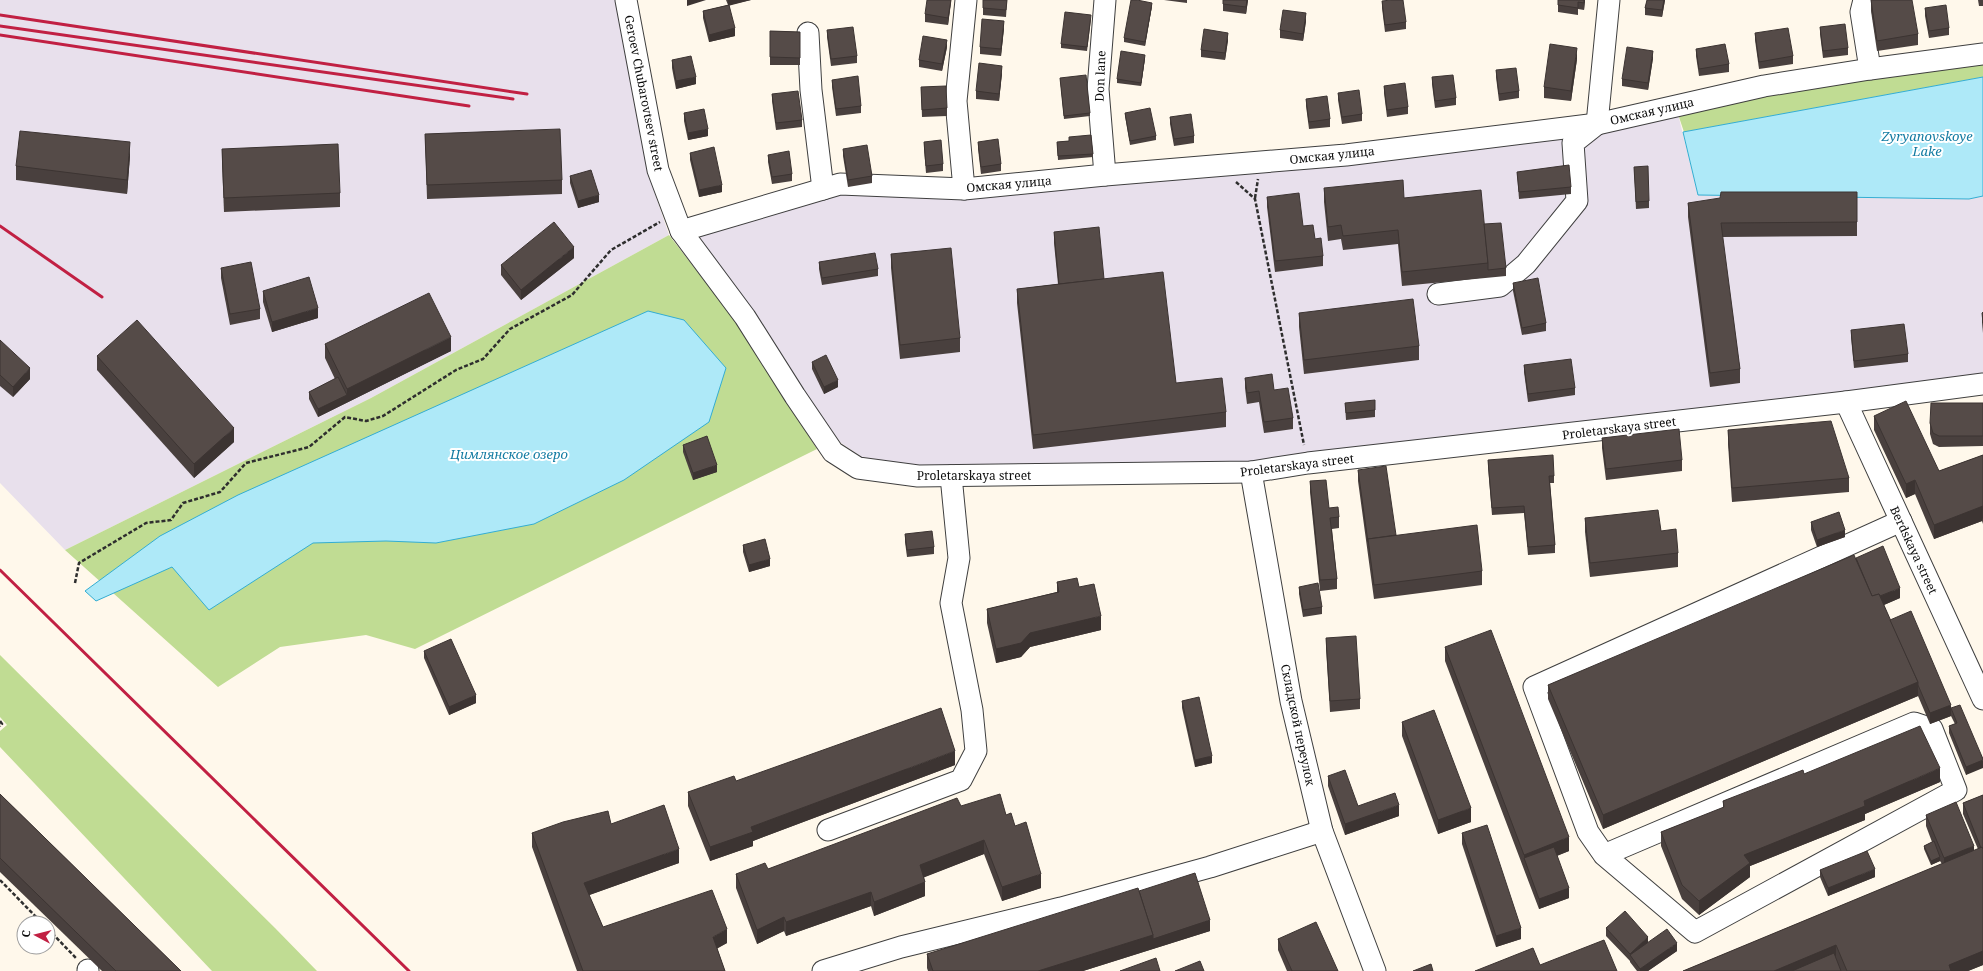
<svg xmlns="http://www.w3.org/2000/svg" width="1983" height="971" font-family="'Noto Serif',serif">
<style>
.industrial{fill:#e8e0ec}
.forest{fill:#c0dc93}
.water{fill:#aee9f8;stroke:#33add2}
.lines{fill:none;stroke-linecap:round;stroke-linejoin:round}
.minor-casing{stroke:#3f3f3f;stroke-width:23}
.path{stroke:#2e2e2e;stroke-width:2.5;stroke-dasharray:4 2;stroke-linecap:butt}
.minor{stroke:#fff;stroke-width:21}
.rail{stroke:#c12043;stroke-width:3}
.wall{fill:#49403e}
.shaded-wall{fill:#3c3432}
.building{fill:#554b48;stroke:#3c3432}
.labels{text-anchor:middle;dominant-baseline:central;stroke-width:4;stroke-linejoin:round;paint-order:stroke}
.street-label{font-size:12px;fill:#0c0c0c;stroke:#fff}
.water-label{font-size:13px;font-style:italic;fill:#127ba2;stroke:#fff}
</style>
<rect width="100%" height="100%" fill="#fff8eb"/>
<!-- industrial -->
<g class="industrial">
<polygon points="0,0 616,0 648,173 669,235 371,398 65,550 0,483"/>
<polygon points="1678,114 1698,195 1969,199 1983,196 1983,375 1247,465 917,467 862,457 841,443 803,391 753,311 698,235 846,191 964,195"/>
</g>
<!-- forest -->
<g class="forest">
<polygon points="1983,62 1983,77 1684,132 1678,114 1767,94"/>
<polygon points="669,235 737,323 817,449 415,649 366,635 280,647 218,687 65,550 371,398"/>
<polygon points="0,655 275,928 317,971 212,971 0,747 0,731 7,725 0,717"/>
</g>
<!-- water -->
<g class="water">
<polygon points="1983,77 1983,196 1969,199 1698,195 1683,132"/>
<polygon points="648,311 684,320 726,368 709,422 624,480 534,524 436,543 386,541 313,543 209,610 172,567 96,601 85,591 160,536 238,495"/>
</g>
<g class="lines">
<!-- minor casing -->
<g class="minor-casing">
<g id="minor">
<polyline points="626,0 658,170 681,231 745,317 795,396 833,452 858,468 918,476 1251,472 1308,463 1846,402 1983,384"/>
<polyline points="1864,0 1861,12 1870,69"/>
<polyline points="808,33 811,90 823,189"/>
<polyline points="1105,175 1098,89 1105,0"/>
<polyline points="964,189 956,101 966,0"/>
<polyline points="681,231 840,184 964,189 1105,175 1346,155 1597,124 1764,86 1870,69 1983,54"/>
<polyline points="1438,294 1500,286 1526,264 1577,201 1573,143 1597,124 1609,0"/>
<polyline points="1846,402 1983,699"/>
<polyline points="1251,472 1291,701 1322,831 1375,971"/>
<polyline points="828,830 961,780 976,751 972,710 951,603 959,558 951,476"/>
<polyline points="1604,855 1914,723 1932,729 1956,790 1695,932 1604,855 1588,832 1534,687 1901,521"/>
<polyline points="88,971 88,970"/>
<polyline points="823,971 901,947 1061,908 1210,867 1322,831"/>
</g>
</g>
<!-- path -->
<g class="path">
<polyline points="1236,182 1255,199 1304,445"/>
<polyline points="1255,198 1258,179"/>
<polyline points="75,583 79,563 146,523 171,520 183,503 220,492 246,463 309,447 345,417 366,421 383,416 456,370 483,359 510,329 572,295 611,250 660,222"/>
<polyline points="0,721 2,724 0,726"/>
<polyline points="0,880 42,923"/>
<polyline points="48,929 76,958"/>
</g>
<!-- minor -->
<use href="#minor" class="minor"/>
<!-- rail -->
<g class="rail">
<polyline points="0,15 527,94"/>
<polyline points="0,26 513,99"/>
<polyline points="0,35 469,106"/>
<polyline points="0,226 102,297"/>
<polyline points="0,570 409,971"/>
</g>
</g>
<!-- wall -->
<g class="wall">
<polygon points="726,0 751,0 729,5 735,36 709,42 703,18 703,11 728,5"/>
<polygon points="951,0 948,25 925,22 925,14"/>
<polygon points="1007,0 1006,17 983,15 983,8"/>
<polygon points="1164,0 1187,0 1187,3"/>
<polygon points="1248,0 1246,14 1223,11 1223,4"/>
<polygon points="1585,0 1584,10 1578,9 1578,15 1558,12 1558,5"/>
<polygon points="1647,0 1665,0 1662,17 1645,15 1645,8"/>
<polygon points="1871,0 1918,34 1918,45 1877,51 1871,11"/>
<polygon points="1978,0 1983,0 1983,6 1979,6"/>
<polygon points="1382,1 1406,22 1406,29 1385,32 1382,8"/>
<polygon points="1152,6 1145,46 1124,42 1124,38"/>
<polygon points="1925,8 1949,28 1949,35 1929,38 1925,16"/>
<polygon points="1091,19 1087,51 1061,48 1061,44"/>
<polygon points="1306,21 1303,41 1280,38 1280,30"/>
<polygon points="1820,27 1848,48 1848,55 1823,58 1820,34"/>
<polygon points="1004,28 1001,56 980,54 980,47"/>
<polygon points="827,30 857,56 857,63 831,66 827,37"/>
<polygon points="770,31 800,32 800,65 770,65"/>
<polygon points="1755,33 1793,56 1793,64 1759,69 1755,40"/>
<polygon points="1228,40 1225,60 1201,57 1201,50"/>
<polygon points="947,47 942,71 919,67 919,60"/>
<polygon points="1696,49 1729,64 1729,72 1699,76 1696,56"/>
<polygon points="1145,58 1141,86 1117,83 1117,79"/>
<polygon points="1653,58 1648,90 1622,86 1622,79"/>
<polygon points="1577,59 1571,101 1544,98 1544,87"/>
<polygon points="672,60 696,84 676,89 672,68"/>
<polygon points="1496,70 1519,91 1519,98 1499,101 1496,77"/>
<polygon points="1002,73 999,101 976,99 976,91"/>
<polygon points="1432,77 1456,98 1456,105 1435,108 1432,84"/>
<polygon points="1060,78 1090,113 1090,116 1064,119"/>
<polygon points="832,80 861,106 861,113 836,116 832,87"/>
<polygon points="1384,86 1408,107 1408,114 1387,117 1384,93"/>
<polygon points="921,87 947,108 947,116 922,117"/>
<polygon points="1338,93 1362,114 1362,121 1342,124 1338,100"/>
<polygon points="772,94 802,120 802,127 776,130 772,101"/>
<polygon points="1306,99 1330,119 1330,127 1309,129 1306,106"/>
<polygon points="684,113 708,136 688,140 684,121"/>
<polygon points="1125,113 1156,136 1156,140 1130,145 1125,116"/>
<polygon points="1170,117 1194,136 1194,143 1174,146 1170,124"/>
<polygon points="425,134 562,180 562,194 427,199"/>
<polygon points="1069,137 1093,154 1093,157 1058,160 1057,142 1069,141"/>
<polygon points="924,142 943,164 943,171 926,173 924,149"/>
<polygon points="978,142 1001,164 1001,171 981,174 978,149"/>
<polygon points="222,149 340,193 340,207 224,212 222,163"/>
<polygon points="843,149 872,176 872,183 848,187 843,156"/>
<polygon points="690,153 722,192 699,197 690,160"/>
<polygon points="768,155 792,174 792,181 772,184 768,162"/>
<polygon points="130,156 127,194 16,180 16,166"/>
<polygon points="1634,167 1649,201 1649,208 1636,209"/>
<polygon points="1517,172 1571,187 1571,194 1519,199"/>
<polygon points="570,176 599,202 578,208 570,183"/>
<polygon points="1324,188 1404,198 1484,224 1506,268 1506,276 1402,286 1398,244 1343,250 1341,239 1328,241 1324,202"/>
<polygon points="1857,192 1857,236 1722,237 1740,369 1740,383 1710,387 1688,217 1688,203"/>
<polygon points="1267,197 1315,239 1323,256 1323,266 1275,272 1267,207"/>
<polygon points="1054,232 1104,279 1176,383 1226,412 1226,427 1033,449 1017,303 1017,289 1058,284 1054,243"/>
<polygon points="891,254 960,338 960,352 900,359 891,268"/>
<polygon points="574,258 521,300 501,275 501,265"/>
<polygon points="819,262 878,269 878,276 822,285 819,269"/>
<polygon points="221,268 260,309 260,319 230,325 221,278"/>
<polygon points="1513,283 1546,323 1546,331 1522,335 1513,291"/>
<polygon points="263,291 318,318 272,332 263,302"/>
<polygon points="1983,312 1983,333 1982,323 1982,313"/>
<polygon points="1299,313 1419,346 1419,360 1304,374 1299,327"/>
<polygon points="1851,330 1908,354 1908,362 1854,368 1851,337"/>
<polygon points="0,340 30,379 13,397 0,386"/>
<polygon points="325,344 451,351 318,417 309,399 309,392 335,379 325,358"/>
<polygon points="97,356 234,442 194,478 97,370"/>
<polygon points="812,362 838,387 824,394 812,369"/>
<polygon points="1524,365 1575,388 1575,395 1528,402 1524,372"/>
<polygon points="1245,378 1274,390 1293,418 1293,429 1264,433 1259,402 1247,404 1245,388"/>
<polygon points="1345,403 1375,410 1375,417 1346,420"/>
<polygon points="1983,403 1983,446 1939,447 1933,444 1930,434 1930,423"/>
<polygon points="1874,416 1939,471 1983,455 1983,524 1982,521 1934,539 1915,494 1906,498 1874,430"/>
<polygon points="1728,430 1849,478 1849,492 1732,502 1728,444"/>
<polygon points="1602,438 1682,460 1682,471 1606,480 1602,448"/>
<polygon points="683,445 717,472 693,480 683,452"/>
<polygon points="1488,460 1554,476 1554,483 1550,483 1555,545 1555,553 1528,555 1524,513 1492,515 1488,467"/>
<polygon points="1358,470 1396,535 1482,571 1482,585 1374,599 1358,481"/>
<polygon points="1310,481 1329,508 1339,517 1339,528 1332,529 1337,579 1337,589 1320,591 1310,492"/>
<polygon points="1585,518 1661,531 1678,553 1678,567 1590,577 1585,532"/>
<polygon points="1811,522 1845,537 1817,547 1811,530"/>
<polygon points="905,534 934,547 934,554 907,557 905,542"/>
<polygon points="743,545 770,566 749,572 743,552"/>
<polygon points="1856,558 1900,598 1884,605 1890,620 1951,708 1983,759 1966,775 1949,733 1949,726 1955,724 1951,716 1930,724 1918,696 1603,829 1548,699 1548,685"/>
<polygon points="1057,582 1079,587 1101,630 1030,647 1021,657 996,663 987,623 987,609 1057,592"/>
<polygon points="1299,587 1322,607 1322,614 1303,617 1299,594"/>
<polygon points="1326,638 1360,699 1360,709 1330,712 1326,648"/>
<polygon points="1445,647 1569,851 1557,856 1569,898 1539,909 1445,661"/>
<polygon points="424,651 476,703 449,715 424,658"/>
<polygon points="1182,701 1212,763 1195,767 1182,708"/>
<polygon points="1402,722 1471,822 1438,834 1402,736"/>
<polygon points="955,765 753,841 753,846 710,861 688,806 688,792 736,781"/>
<polygon points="1804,774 1940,782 1865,814 1865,820 1750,866 1750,877 1699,915 1682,899 1661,846 1661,832 1723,808 1723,801"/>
<polygon points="1328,776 1358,806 1399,816 1345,835 1328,786"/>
<polygon points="0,794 181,971 102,971 0,872"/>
<polygon points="1983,795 1983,965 1968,971 1683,971 1942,864 1940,861 1931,865 1924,849 1924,846 1932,842 1926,826 1926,815 1974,851 1978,849 1963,814 1963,803"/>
<polygon points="961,806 1006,815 1015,826 1041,888 1002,901 984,854 924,877 925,896 874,916 871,906 786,936 784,931 757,944 736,888 736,874 768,869"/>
<polygon points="611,824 679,863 589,895 603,927 727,943 717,948 725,971 577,971 532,847 532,833"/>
<polygon points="1462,833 1521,939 1496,947 1462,844"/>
<polygon points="1820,870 1875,877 1828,896 1820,877"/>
<polygon points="1139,891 1210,931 1083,971 928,971 927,968 927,954"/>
<polygon points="1606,928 1648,943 1677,951 1648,971 1637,971 1630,962 1630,960 1630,961 1606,936"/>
<polygon points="1278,939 1338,971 1287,971 1278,950"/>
</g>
<!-- shaded-wall -->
<g class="shaded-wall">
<polygon points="687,0 706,0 687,6"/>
<polygon points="728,0 751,0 728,6"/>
<polygon points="951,0 951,3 948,25 948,18"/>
<polygon points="1247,0 1248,0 1246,14 1246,7"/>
<polygon points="1584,0 1585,0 1584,10"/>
<polygon points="1664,0 1665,0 1662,17 1662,10"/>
<polygon points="1152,3 1152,6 1145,46 1145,42"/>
<polygon points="1306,13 1306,21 1303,41 1303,34"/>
<polygon points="1004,21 1004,28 1001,56 1001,49"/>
<polygon points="735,28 735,36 709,42 709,35"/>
<polygon points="1228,33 1228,40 1225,60 1225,53"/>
<polygon points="947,40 947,47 942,71 942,64"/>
<polygon points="1577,48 1577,59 1571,101 1571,91"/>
<polygon points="1653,51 1653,58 1648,90 1648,83"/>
<polygon points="1145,55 1145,58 1141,86 1141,83"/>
<polygon points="1002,66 1002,73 999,101 999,94"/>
<polygon points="696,77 696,84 676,89 676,81"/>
<polygon points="708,129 708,136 688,140 688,133"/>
<polygon points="130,142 130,156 127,194 127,180"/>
<polygon points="722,185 722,192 699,197 699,190"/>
<polygon points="599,195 599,202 578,208 578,201"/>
<polygon points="574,247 574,258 521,300 521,290"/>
<polygon points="318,308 318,318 272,332 272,322"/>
<polygon points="451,337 451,351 318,417 318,409 347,395 347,389"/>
<polygon points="30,368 30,379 13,397 13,387"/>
<polygon points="838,380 838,387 824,394 824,387"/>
<polygon points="234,428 234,442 194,478 194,464"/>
<polygon points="717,465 717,472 693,480 693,473"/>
<polygon points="1915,480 1915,494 1906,498 1906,484"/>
<polygon points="1983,506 1983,520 1982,518 1982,521 1934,539 1934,525"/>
<polygon points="1845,530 1845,537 1817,547 1817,540"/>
<polygon points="770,559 770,566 749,572 749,565"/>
<polygon points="1900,588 1900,598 1872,610 1872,600"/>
<polygon points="1101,616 1101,630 1030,647 1021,657 996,663 996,649 1030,633"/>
<polygon points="1918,682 1918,696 1603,829 1603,815"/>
<polygon points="476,695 476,703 449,715 449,707"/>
<polygon points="1951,705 1951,716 1930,724 1930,713"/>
<polygon points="955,751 955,765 753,841 753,846 710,861 710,847 751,827"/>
<polygon points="1212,756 1212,763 1195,767 1195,760"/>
<polygon points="1983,760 1983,768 1966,775 1966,767"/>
<polygon points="1940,768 1940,782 1865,814 1865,820 1750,866 1750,877 1699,915 1699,901 1744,855 1864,801"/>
<polygon points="1399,805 1399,816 1345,835 1345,824"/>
<polygon points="1471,808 1471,822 1438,834 1438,820"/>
<polygon points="1569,837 1569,851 1527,867 1524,858 1524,855"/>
<polygon points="984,840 984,854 920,879 920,865"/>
<polygon points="1974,846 1974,856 1944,869 1944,858"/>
<polygon points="679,849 679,863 584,897 584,883"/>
<polygon points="1940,857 1940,861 1931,865 1931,861"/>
<polygon points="1875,869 1875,877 1828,896 1828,888"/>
<polygon points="1041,874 1041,888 1002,901 1002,887"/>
<polygon points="925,882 925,896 874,916 874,902"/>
<polygon points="1569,888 1569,898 1539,909 1539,899"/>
<polygon points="871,892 871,906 786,936 786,922"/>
<polygon points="784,917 784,931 757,944 757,930"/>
<polygon points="1210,920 1210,931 1083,971 1038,971 1153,935"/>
<polygon points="1521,928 1521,939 1496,947 1496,936"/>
<polygon points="727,929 727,943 713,951 713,937"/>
<polygon points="1648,937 1648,944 1630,955 1630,961 1630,954"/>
<polygon points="1677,943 1677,951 1648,971 1640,971 1640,969"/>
<polygon points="1836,945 1836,959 1808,971 1774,971"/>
<polygon points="1983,951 1983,965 1968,971 1949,971 1949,965"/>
</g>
<!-- building -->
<g class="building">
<polygon points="927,0 951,0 948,18 925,14"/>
<polygon points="983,0 1007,0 1006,10 983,8"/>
<polygon points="1131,0 1137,0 1152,3 1145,42 1124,38"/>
<polygon points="1223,0 1247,0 1246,7 1223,4"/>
<polygon points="1391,0 1403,0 1406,22 1385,25 1382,1"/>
<polygon points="1558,0 1584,0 1584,3 1578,2 1578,8 1558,5"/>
<polygon points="1647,0 1664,0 1662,10 1645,8"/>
<polygon points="1871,0 1912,0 1918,34 1877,41"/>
<polygon points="729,5 735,28 709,35 703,11"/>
<polygon points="1946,5 1949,28 1929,31 1925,8"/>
<polygon points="1283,10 1306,13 1303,34 1280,30"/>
<polygon points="1065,12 1091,15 1087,47 1061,44"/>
<polygon points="982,19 1004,21 1001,49 980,47"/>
<polygon points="1845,24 1848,48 1823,51 1820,27"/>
<polygon points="853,27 857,56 831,59 827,30"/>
<polygon points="1788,28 1793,56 1759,62 1755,33"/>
<polygon points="1204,29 1228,33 1225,53 1201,50"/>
<polygon points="770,31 800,32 800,58 770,57"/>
<polygon points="923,36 947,40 942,64 919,60"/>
<polygon points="1550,44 1577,48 1571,91 1544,87"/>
<polygon points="1725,44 1729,64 1699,69 1696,49"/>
<polygon points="1627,47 1653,51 1648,83 1622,79"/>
<polygon points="1121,51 1145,55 1141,83 1117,79"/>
<polygon points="691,56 696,77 676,81 672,60"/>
<polygon points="979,63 1002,66 999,94 976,91"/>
<polygon points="1516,68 1519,91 1499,94 1496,70"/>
<polygon points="1086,75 1090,113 1064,116 1060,78"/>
<polygon points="1453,75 1456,98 1435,101 1432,77"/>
<polygon points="858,76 861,106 836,109 832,80"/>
<polygon points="1405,83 1408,107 1387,110 1384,86"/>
<polygon points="946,86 947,108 922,110 921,87"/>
<polygon points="1359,90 1362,114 1342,117 1338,93"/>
<polygon points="798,91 802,120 776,123 772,94"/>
<polygon points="1327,96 1330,119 1309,122 1306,99"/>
<polygon points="1150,108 1156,136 1130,141 1125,113"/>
<polygon points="704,109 708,129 688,133 684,113"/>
<polygon points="1191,114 1194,136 1174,139 1170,117"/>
<polygon points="560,129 562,180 427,185 425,134"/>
<polygon points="20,131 130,142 127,180 16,166"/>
<polygon points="1091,135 1093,154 1058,156 1057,142 1069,141 1069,137"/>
<polygon points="998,139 1001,164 981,167 978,142"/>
<polygon points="941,140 943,164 926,166 924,142"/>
<polygon points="338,144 340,193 224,198 222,149"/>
<polygon points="867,145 872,176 848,180 843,149"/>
<polygon points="714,147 722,185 699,190 690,153"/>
<polygon points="789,151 792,174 772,177 768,155"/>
<polygon points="1569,165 1571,187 1519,192 1517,172"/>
<polygon points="1648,166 1649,201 1636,202 1634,167"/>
<polygon points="591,170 599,195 578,201 570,176"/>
<polygon points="1403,180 1404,198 1481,190 1488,263 1402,272 1398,230 1343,236 1341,225 1328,227 1324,188"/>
<polygon points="1721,192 1857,192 1857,222 1721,223 1740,369 1710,373 1688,203 1720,198"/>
<polygon points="1299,193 1303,226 1313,225 1315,239 1321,238 1323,256 1275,261 1267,197"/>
<polygon points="554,222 574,247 521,290 501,265"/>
<polygon points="1501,223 1506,268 1488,270 1488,263 1484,224"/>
<polygon points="1099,227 1104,279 1059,284 1054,232"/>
<polygon points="951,248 960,338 900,345 891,254"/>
<polygon points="875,253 878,269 822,278 819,262"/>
<polygon points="251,262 260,309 230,314 221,268"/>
<polygon points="1163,272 1176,383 1222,378 1226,412 1033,435 1017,289"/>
<polygon points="309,277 318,308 272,322 263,291"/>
<polygon points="1538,278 1546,323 1522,328 1513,283"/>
<polygon points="429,293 451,337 347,389 325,344"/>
<polygon points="1413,299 1419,346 1304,360 1299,313"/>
<polygon points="1983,312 1983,323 1982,313"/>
<polygon points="137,320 234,428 194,464 97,356"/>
<polygon points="1904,324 1908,354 1854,361 1851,330"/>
<polygon points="0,340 30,368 13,387 0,375"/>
<polygon points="826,355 838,380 824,387 812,362"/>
<polygon points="1571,359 1575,388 1528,394 1524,365"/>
<polygon points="1272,374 1274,390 1288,388 1293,418 1264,422 1259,391 1247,393 1245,378"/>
<polygon points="338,377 347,395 318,409 309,392"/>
<polygon points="1375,400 1375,410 1346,413 1345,403"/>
<polygon points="1906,401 1939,471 1983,455 1983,506 1934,525 1915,480 1906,484 1874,416"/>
<polygon points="1931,403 1983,403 1983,436 1939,436 1933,433 1930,423"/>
<polygon points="1831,421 1849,478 1732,488 1728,430"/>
<polygon points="1679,429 1682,460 1606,469 1602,438"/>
<polygon points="707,436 717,465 693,473 683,445"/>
<polygon points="1553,455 1554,476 1549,476 1555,545 1528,547 1524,506 1492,508 1488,460"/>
<polygon points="1386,466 1396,535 1368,539 1368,542 1358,470"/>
<polygon points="1326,480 1329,508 1338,507 1339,517 1330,518 1337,579 1320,580 1310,481"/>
<polygon points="1658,510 1661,531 1676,529 1678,553 1590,563 1585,518"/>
<polygon points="1839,512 1845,530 1817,540 1811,522"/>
<polygon points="1477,525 1482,571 1374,585 1368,539"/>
<polygon points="932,531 934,547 907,550 905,534"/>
<polygon points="765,539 770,559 749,565 743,545"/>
<polygon points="1883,546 1900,588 1880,596 1879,594 1872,596 1856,558"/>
<polygon points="1854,555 1872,596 1879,594 1918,682 1603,815 1548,685"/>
<polygon points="1077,578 1079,587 1094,584 1101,616 1030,633 1021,643 996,649 987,609 1059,592 1057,582"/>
<polygon points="1318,583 1322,607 1303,610 1299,587"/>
<polygon points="1911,611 1951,705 1930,713 1918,685 1918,682 1890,620"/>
<polygon points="1491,630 1569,837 1524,855 1445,647"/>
<polygon points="1356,636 1360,699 1330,701 1326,638"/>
<polygon points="451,639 476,695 449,707 424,651"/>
<polygon points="1199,697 1212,756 1195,760 1182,701"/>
<polygon points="1960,705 1983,759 1983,760 1966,767 1949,726 1957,723 1951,708"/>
<polygon points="941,708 955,751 751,827 753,832 710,847 688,792 734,776 736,781"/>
<polygon points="1434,710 1471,808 1438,820 1402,722"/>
<polygon points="1920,726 1940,768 1864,801 1865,806 1744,855 1750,863 1699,901 1682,885 1661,832 1724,807 1723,801 1803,770 1804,774"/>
<polygon points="1345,770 1358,806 1395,793 1399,805 1345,824 1328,776"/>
<polygon points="0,794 181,971 116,971 0,858"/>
<polygon points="1000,794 1006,815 1011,813 1015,826 1026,822 1041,874 1002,887 984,840 920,865 925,882 874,902 871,892 786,922 784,917 757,930 736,874 765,863 768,869 957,798 961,806"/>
<polygon points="1983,795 1983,849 1982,847 1981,848 1963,803"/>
<polygon points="1956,802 1974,846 1944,858 1926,815"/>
<polygon points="664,805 679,849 584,883 603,927 712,890 727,929 713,937 725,971 583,971 532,833 563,822 608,811 611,824"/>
<polygon points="1487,825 1521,928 1496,936 1462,833"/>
<polygon points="1934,841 1940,857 1931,861 1924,846"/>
<polygon points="1554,847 1569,888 1539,899 1524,858"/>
<polygon points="1982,847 1983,849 1983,951 1949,965 1951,971 1847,971 1836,945 1774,971 1683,971"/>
<polygon points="1867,851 1875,869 1828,888 1820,870"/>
<polygon points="1195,873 1210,920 1153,939 1153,935 1139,891"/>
<polygon points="1138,888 1153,935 1038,971 933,971 927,954"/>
<polygon points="1625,911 1648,937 1630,954 1606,928"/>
<polygon points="1316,922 1338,971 1292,971 1278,939"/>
<polygon points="1667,929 1677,943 1640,969 1630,955"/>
<polygon points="1604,940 1617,971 1475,971 1533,948 1540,965"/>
<polygon points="1834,953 1841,971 1792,971"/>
<polygon points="1156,958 1160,971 1120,971"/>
<polygon points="1200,961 1204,971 1175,971"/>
<polygon points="1431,964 1433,971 1413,971"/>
</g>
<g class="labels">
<!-- street labels -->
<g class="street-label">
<text transform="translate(1100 76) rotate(-88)">Don lane</text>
<text transform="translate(644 93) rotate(79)">Geroev Chubarovtsev street</text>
<text transform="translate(1652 111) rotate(-13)">Омская улица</text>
<text transform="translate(1332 155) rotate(-6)">Омская улица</text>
<text transform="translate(1009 184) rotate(-5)">Омская улица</text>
<text transform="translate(1619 428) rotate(-7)">Proletarskaya street</text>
<text transform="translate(1297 465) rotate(-7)">Proletarskaya street</text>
<text x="974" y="475">Proletarskaya street</text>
<text transform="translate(1914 550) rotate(65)">Berdskaya street</text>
<text transform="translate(1298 725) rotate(78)">Складской переулок</text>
</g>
<!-- water labels -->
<g class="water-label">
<text x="1927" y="136">Zyryanovskoye<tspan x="1927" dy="15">Lake</tspan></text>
<text x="509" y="454">Цимлянское озеро</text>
</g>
</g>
<!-- north arrow -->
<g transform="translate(36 935) rotate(277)"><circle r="19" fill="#ffffff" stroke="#9e9e9e"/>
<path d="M0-3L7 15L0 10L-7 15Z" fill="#c12043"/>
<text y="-6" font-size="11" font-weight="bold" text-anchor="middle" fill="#0c0c0c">С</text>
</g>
</svg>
